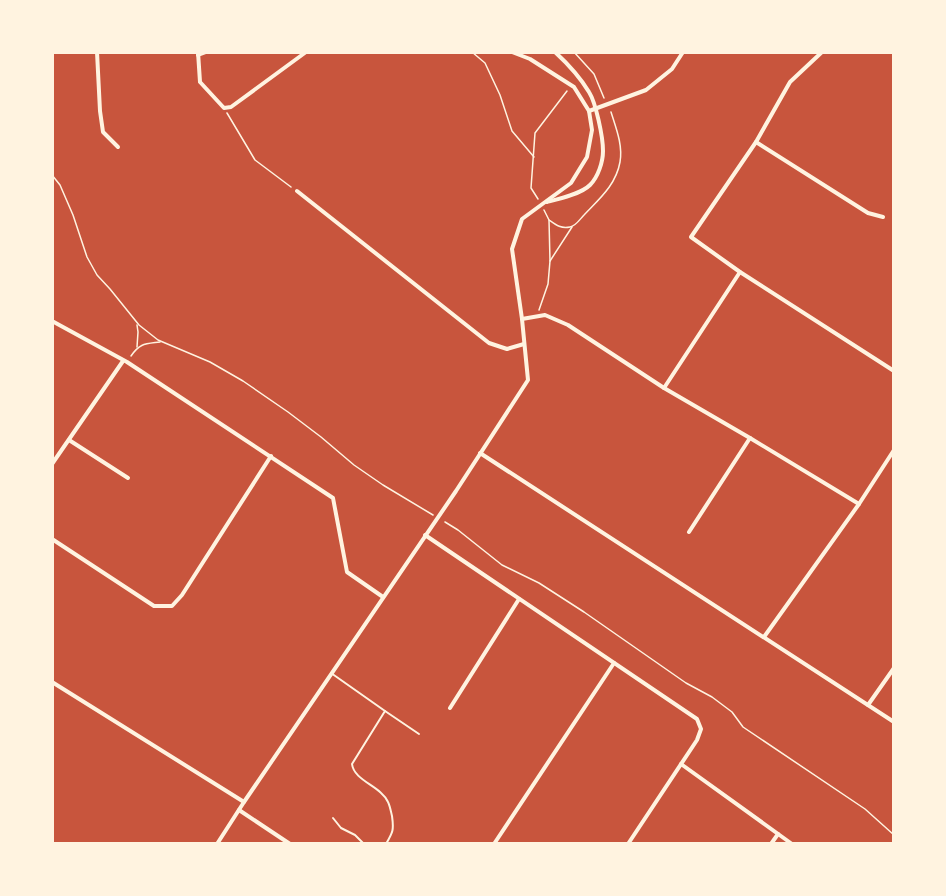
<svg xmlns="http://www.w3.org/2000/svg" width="946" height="896" font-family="'DM Sans',sans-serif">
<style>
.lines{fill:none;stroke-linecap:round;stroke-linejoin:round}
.path{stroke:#fff3e0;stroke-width:1.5}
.service{stroke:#fff3e0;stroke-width:2}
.minor{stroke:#fff3e0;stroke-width:4}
</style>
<rect width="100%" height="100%" fill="#c8553d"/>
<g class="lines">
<!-- path -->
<g class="path">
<polyline points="472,52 485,63 500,95 512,131 534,157"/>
<polyline points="574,52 594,74 604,98"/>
<polyline points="227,113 255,160 291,187"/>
<polyline points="52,175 60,185 73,215 87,257 97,275 110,289 139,325 158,340 210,362 243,381 288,412 321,437 354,465 383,485 433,515"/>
<polyline points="538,199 531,188 535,133 567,91"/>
<path d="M549,220C556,225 561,229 570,227C576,226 580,219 584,215C599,199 616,185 620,162C623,145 616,128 611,112"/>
<polyline points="550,261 572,227"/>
<polyline points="539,310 548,284 550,261 549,220 544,210"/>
<polyline points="137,325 138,332 137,347"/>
<path d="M131,356C140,343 145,344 160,342"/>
<polyline points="445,522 458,530 502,565 539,583 584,612 686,683 712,697 732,712 743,727 865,809 894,835"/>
</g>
<!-- service -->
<g class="service">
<path d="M331,673L385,711L352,764C354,781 381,786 388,802C390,806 391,812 392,816C394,830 393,832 386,844"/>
<polyline points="385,711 419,734"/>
<polyline points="333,818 341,828 355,835 364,844"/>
</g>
<!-- minor -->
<g class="minor">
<polyline points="97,52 100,111 103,132 118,147"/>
<polyline points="198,52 200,82 224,108 231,107 306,52"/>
<polyline points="822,52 790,82 756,142 691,237 740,272 894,371"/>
<polyline points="198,55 206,52"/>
<polyline points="589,111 646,90 672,69 683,52"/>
<polyline points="756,142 868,213 883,217"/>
<polyline points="297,191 489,343 507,349 524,344"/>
<path d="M547,202C559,199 581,194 590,185C598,177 603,162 603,151C603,137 596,103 589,92C580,77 568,64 555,52"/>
<polyline points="522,319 545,315 568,325 664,388 750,438 859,504"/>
<polyline points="52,321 127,362 333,498 347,572 383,597"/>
<polyline points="664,388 740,272"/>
<polyline points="69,440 128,478"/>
<polyline points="480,453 894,722"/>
<polyline points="52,464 123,361"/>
<polyline points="689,532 750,438"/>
<polyline points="425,535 697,719 701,729 697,740 628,844"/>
<polyline points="52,539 154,606 172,606 182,595 271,456"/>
<polyline points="764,637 859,504 894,450"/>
<polyline points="52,682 244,802"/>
<polyline points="868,705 894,668"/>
<polyline points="450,708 519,599"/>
<polyline points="681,764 792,844"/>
<polyline points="239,810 290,844"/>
<polyline points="217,844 244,802 456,491 528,380 522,319 512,249 522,219 571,183 587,157 592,130 589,111 574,87 530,59 512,52"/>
<polyline points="494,844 614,663"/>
<polyline points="771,844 778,834"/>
</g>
</g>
<!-- border -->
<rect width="946" height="896" fill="none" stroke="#fff3e0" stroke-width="108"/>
</svg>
